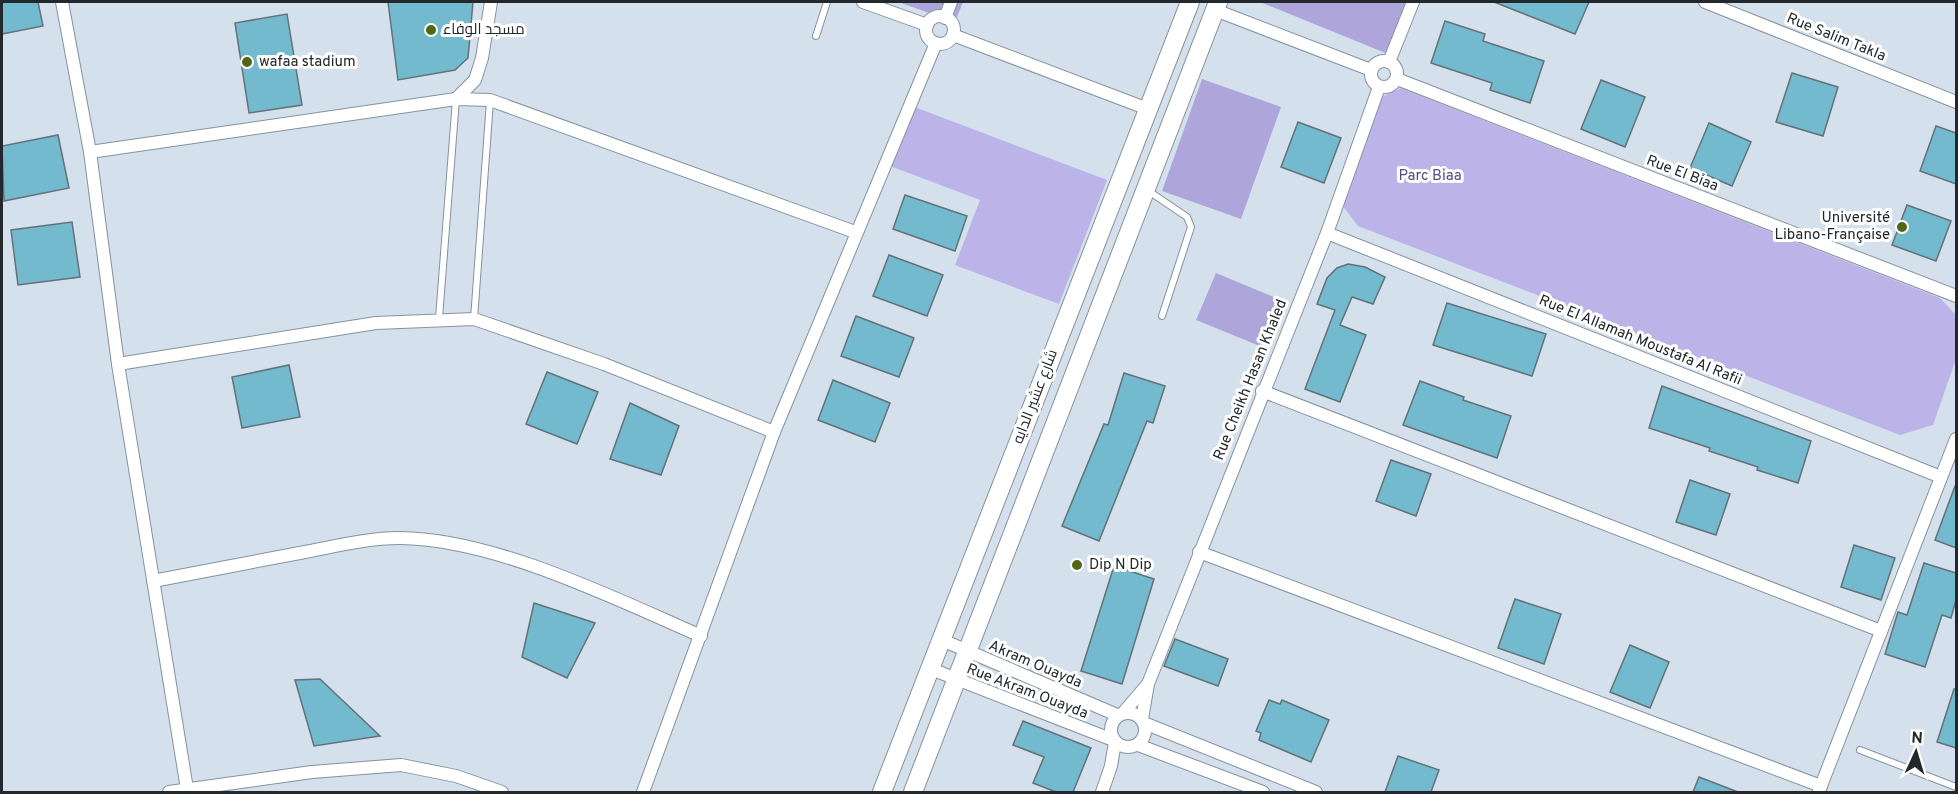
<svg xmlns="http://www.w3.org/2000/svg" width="1958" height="794" font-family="Overpass,Cairo,sans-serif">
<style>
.green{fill:#bcb4e9}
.forest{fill:#aea6db}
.building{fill:#74bacf;stroke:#627278;stroke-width:1.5}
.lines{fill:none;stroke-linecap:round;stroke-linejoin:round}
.lane-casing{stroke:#86929c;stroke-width:8}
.street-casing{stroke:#86929c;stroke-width:14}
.secondary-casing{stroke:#86929c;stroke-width:20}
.lane{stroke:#fff;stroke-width:6}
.street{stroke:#fff;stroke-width:12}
.secondary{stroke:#fff;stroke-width:18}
.poi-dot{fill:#526714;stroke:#fff;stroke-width:2}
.labels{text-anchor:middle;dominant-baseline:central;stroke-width:6;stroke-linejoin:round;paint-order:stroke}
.poi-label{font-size:15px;fill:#23282c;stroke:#fff;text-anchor:start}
.street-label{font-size:15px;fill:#23282c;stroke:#fff}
.park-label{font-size:15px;fill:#55478a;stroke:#fff}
</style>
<rect width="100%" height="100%" fill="#d4e1ec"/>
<!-- green -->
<g class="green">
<polygon points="1401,88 1940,298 1956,315 1956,359 1933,425 1900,435 1358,226 1339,201 1373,101"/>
<polygon points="912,106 1107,180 1059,304 955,265 980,200 890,166"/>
</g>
<!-- forest -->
<g class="forest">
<polygon points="898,2 963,2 955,22"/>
<polygon points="1260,2 1407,2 1388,54"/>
<polygon points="1202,79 1281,107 1241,219 1162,191"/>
<polygon points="1216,273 1286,302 1267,349 1196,320"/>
</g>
<!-- building -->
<g class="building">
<polygon points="2,2 38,2 43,26 2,34"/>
<polygon points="388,2 473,2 468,58 455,70 398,80"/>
<polygon points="1494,2 1589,2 1575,34"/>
<polygon points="287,14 302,105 249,113 235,23"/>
<polygon points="1445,21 1485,34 1483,41 1544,61 1530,103 1490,90 1492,83 1431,63"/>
<polygon points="1792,73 1838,87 1823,136 1776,122"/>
<polygon points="1601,80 1645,97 1625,147 1581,129"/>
<polygon points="1298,122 1341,138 1324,183 1281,167"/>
<polygon points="1709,123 1751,142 1732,186 1690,168"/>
<polygon points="1936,126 1956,133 1956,184 1920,171"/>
<polygon points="58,135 69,188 4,201 2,146"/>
<polygon points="905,195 967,216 955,251 893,229"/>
<polygon points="1907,205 1951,221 1936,261 1892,245"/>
<polygon points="72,222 80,277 18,285 11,230"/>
<polygon points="889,255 943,275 927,316 873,296"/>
<polygon points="1348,264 1365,267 1385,277 1373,304 1352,297 1340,325 1366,335 1340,402 1305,389 1335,310 1317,304 1327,278 1337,268"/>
<polygon points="1447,303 1546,334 1532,376 1433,345"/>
<polygon points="856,316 914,338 899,377 841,356"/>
<polygon points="289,365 300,417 242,428 232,377"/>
<polygon points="547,372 598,392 577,444 526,424"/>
<polygon points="1124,373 1165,386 1153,423 1147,421 1099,541 1062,526 1104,424 1108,425"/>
<polygon points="833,380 890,403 875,442 818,420"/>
<polygon points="1420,381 1464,397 1463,400 1511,416 1497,458 1403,425"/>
<polygon points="1662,386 1811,441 1798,483 1757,470 1758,467 1709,451 1710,448 1649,428"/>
<polygon points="630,403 679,426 661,475 610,459"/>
<polygon points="1391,460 1431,474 1416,516 1376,501"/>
<polygon points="1690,480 1730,494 1716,535 1676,522"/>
<polygon points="1955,486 1956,486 1956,548 1935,540"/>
<polygon points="1854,545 1895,558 1881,600 1841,587"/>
<polygon points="1924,563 1956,573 1956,600 1951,618 1942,615 1925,667 1885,654 1898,612 1907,615"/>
<polygon points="1114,566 1154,579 1122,684 1081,671"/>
<polygon points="1515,599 1561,614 1544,664 1498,648"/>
<polygon points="534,603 595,623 567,678 522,657"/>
<polygon points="1175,639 1228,659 1218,686 1164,666"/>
<polygon points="1630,645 1669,662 1650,708 1610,692"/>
<polygon points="320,679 380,736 314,746 295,680"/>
<polygon points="1954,689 1956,689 1956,748 1937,742"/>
<polygon points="1269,700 1280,704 1282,700 1329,720 1311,762 1259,740 1261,733 1256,731"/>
<polygon points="1023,721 1091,748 1073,792 1056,792 1033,783 1044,757 1013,745"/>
<polygon points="1398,756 1439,770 1431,792 1385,792"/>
<polygon points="1699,777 1738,792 1693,792"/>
</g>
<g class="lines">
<!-- lane casing -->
<g class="lane-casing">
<g id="lane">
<polyline points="816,36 827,2"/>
<polyline points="1147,190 1187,217 1191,227 1162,316"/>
<polyline points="439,318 456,99"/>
<polyline points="474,319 490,101"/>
<polyline points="1860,750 1956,787"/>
</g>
</g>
<!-- street casing -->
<g class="street-casing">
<g id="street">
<polyline points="62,2 90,152 118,364 187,789"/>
<polyline points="863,2 927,25"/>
<polyline points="1705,2 1956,102"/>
<polyline points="1215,10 1371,70"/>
<circle cx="940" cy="30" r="14"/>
<polyline points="945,18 951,2"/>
<polyline points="953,35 1148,109"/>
<circle cx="1384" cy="74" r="13"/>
<polyline points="1389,62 1413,2"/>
<polyline points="1397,79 1956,296"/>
<polyline points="456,99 475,80 482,58 491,2"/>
<polyline points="90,152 456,99 490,100 855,232"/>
<polyline points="1327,233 1941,477"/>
<polyline points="118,364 376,323 474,319 604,364 774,432"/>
<polyline points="1262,391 1881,631"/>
<polyline points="1199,552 1821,786"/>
<path d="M153,581C204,571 254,562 305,552C336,546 368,538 400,538C495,539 614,598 701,636"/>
<polyline points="942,640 1117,715"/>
<polyline points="931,669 1113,740"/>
<circle cx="1128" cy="730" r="17"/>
<polyline points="1123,713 1148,684"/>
<polyline points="1142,719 1148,684 1327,233 1379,87"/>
<polyline points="1144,723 1316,792"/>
<polyline points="1138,745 1263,792"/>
<polyline points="1819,791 1956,439"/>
<polyline points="169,792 312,772 401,765 456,776 502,792"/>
<polyline points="643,792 774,432 936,43"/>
<polyline points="1102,792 1111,766 1115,742"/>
</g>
</g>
<!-- secondary casing -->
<g class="secondary-casing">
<g id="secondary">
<polyline points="882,792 1190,2"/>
<polyline points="913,792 1218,2"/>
</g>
</g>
<!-- lane -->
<use href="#lane" class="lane"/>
<!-- street -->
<use href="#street" class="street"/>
<!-- secondary -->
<use href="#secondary" class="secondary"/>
</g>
<!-- markers -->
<g class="poi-dot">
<circle cx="431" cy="30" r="6"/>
<circle cx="247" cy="62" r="6"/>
<circle cx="1902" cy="227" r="6"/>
<circle cx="1077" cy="565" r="6"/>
</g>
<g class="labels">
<!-- poi labels -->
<g class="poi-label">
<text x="443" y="30">مسجد الوفاء</text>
<text x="259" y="62">wafaa stadium</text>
<text x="1890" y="218" text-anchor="end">Université<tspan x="1890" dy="17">Libano-Française</tspan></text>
<text x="1089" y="565">Dip N Dip</text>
</g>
<!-- street labels -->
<g class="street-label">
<text transform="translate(1836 38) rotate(22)">Rue Salim Takla</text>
<text transform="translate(1682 174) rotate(21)">Rue El Biaa</text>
<text transform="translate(1640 341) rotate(22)">Rue El Allamah Moustafa Al Rafii</text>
<text transform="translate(1251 380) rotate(-68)">Rue Cheikh Hasan Khaled</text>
<text transform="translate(1036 397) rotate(-69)">شارع عشير الدايه</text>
<text transform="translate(1035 665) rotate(23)">Akram Ouayda</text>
<text transform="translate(1027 692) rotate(21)">Rue Akram Ouayda</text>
</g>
<!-- park labels -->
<g class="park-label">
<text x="1430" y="176">Parc Biaa</text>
</g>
</g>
<!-- border -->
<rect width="1958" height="794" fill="none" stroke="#23282c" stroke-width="6"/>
<!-- north arrow -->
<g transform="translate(1916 752) rotate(4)" stroke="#ffffff" stroke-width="4.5" paint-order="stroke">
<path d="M0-4.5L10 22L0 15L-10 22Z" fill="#23282c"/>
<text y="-9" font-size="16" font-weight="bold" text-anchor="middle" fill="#23282c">N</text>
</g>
</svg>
